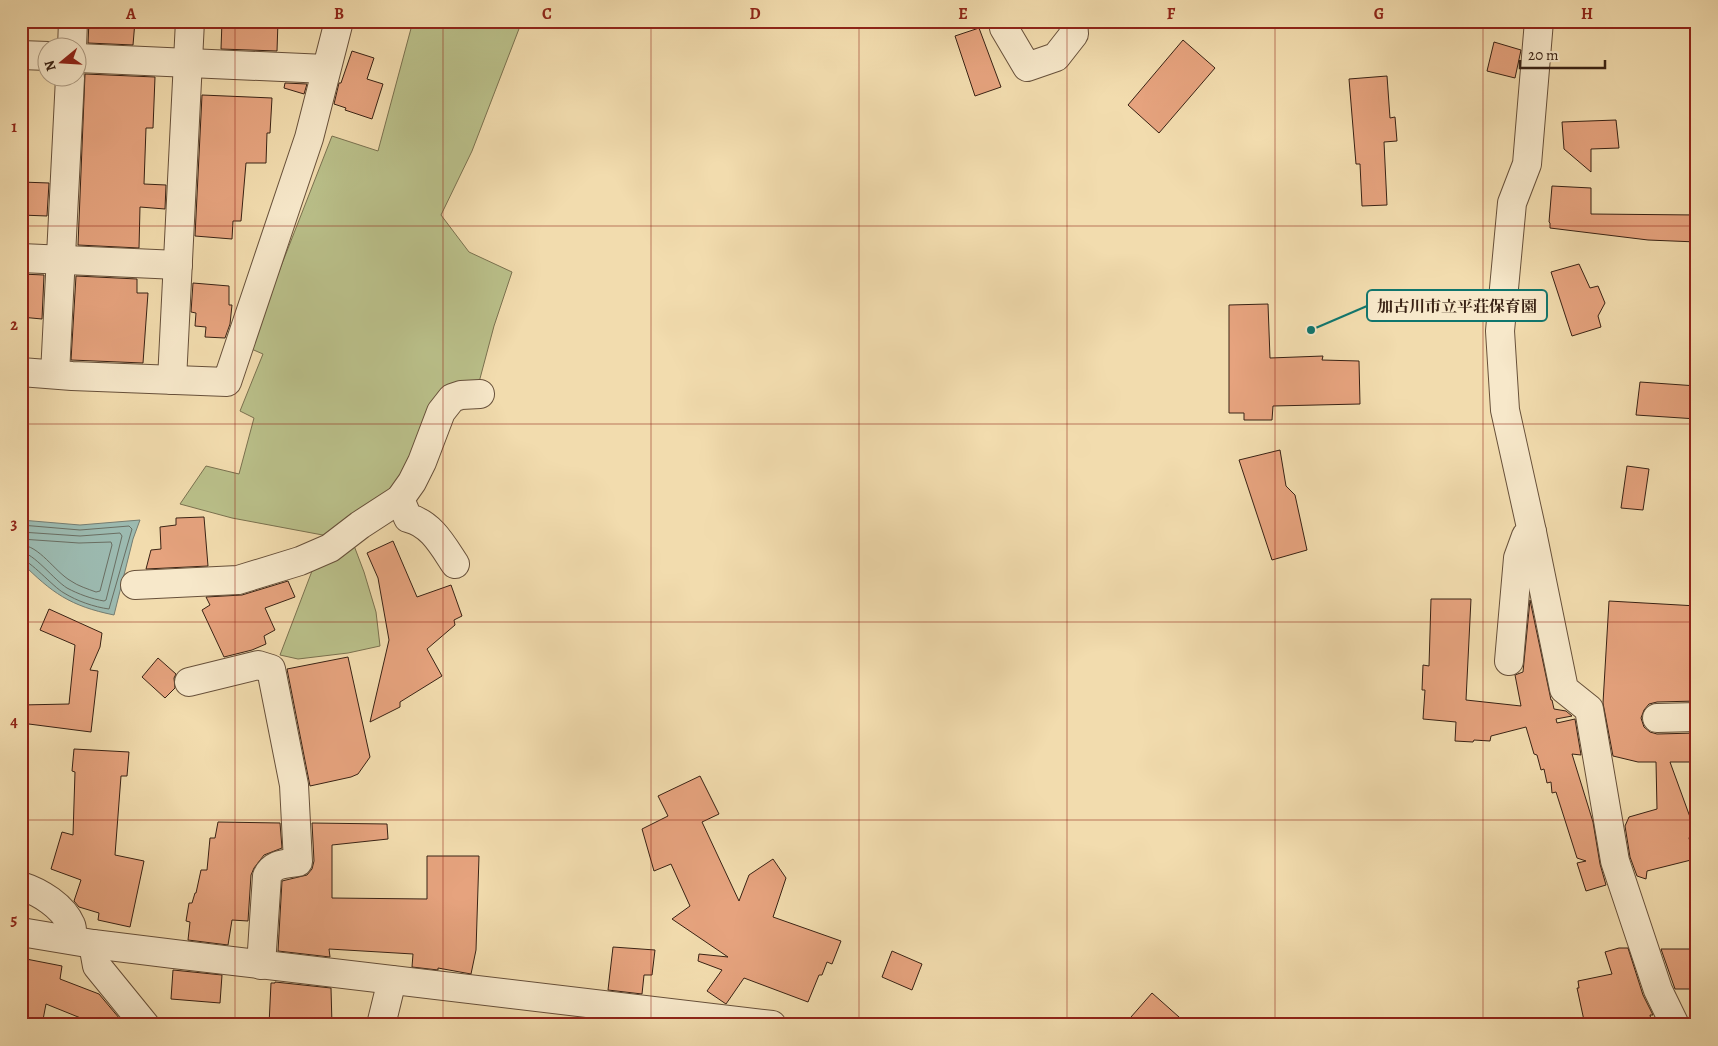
<svg xmlns="http://www.w3.org/2000/svg" width="1718" height="1046" font-family="Alegreya,'Noto Serif JP',serif">
<style>
.green{fill:#bac08a;stroke:#7a714f}
.water{fill:#9cbab0;stroke:#747d72}
.lines{fill:none;stroke-linecap:round;stroke-linejoin:round}
.shore{stroke:#6a6e62;stroke-width:1}
.building{fill:#e6a37e;stroke:#392214}
.minor-casing{stroke:#67503a;stroke-width:30}
.minor{stroke:#f7e8ca;stroke-width:28}
.grid{fill:none;stroke:#8f2418;stroke-width:1;stroke-opacity:0.55}
.leader{fill:none;stroke:#0f766e;stroke-width:2}
.callout-dot{fill:#0f766e;stroke:#f7e8ca;stroke-width:2}
.callout{fill:#f7e8ca;stroke:#0f766e;stroke-width:2}
.callout-label{font-size:16px;text-anchor:middle;font-weight:bold;fill:#392214}
.neatline{fill:none;stroke:#8f2418;stroke-width:2}
.grid-label{font-size:16px;text-anchor:middle;font-weight:bold;fill:#8f2418}
</style>
<rect width="100%" height="100%" fill="#f2dcae"/>
<filter id="stains"><feTurbulence type="fractalNoise" baseFrequency=".004" numOctaves="4"/><feColorMatrix values="0 0 0 0 .2 0 0 0 0 .09 0 0 0 0 .02 0 0 0 .5 -.17"/></filter>
<radialGradient id="worn" r=".72"><stop offset=".6" stop-color="#630" stop-opacity="0"/><stop offset="1" stop-color="#630" stop-opacity=".3"/></radialGradient>
<!-- green -->
<g class="green">
<polygon points="413,21 522,21 472,151 441,215 469,252 512,272 494,326 478,386 394,489 328,536 232,518 180,504 206,466 239,474 254,418 240,411 263,354 249,348 332,136 378,151"/>
<polygon points="353,543 364,572 376,612 380,646 348,653 298,659 280,655 312,571"/>
</g>
<!-- water -->
<path class="water" d="M21,520L80,525L140,520L133,539L114,615C70,606 52,593 21,562Z"/>
<g class="lines">
<!-- shore -->
<g class="shore">
<path d="M21,525L80,530L129,526L132,529L109,609C94,607 77,601 64,593C53,587 30,560 21,559"/>
<path d="M21,532L80,536L120,533L122,536L106,600L104,601C92,599 78,594 67,588C54,580 34,553 21,552"/>
<path d="M21,539L79,543L111,542L112,545L100,591L96,592C88,589 78,586 71,581C55,572 39,545 21,545"/>
</g>
</g>
<!-- building -->
<g class="building">
<polygon points="89,21 135,21 133,45 88,43"/>
<polygon points="222,21 278,21 277,51 221,49"/>
<polygon points="979,28 1001,87 975,96 955,36"/>
<polygon points="1183,40 1215,68 1159,133 1128,105"/>
<polygon points="1494,42 1521,50 1515,78 1487,71"/>
<polygon points="352,51 374,58 367,79 383,84 372,119 345,110 346,108 334,104 339,83 341,83"/>
<polygon points="85,74 155,77 153,128 146,128 144,184 166,185 165,209 140,207 139,248 78,245"/>
<polygon points="1387,76 1390,118 1395,117 1397,141 1384,142 1387,205 1362,206 1360,164 1356,164 1349,79"/>
<polygon points="285,83 307,84 304,94 284,88"/>
<polygon points="202,95 272,98 270,133 267,133 266,163 246,163 241,221 233,221 232,239 195,236"/>
<polygon points="1616,120 1619,148 1591,149 1591,172 1564,149 1562,122"/>
<polygon points="21,182 49,183 47,216 21,215"/>
<polygon points="1552,186 1591,188 1591,214 1697,215 1697,242 1648,240 1550,228 1550,223 1549,222"/>
<polygon points="1579,264 1590,288 1598,286 1605,303 1598,316 1601,327 1572,336 1551,272"/>
<polygon points="21,274 44,275 42,319 21,317"/>
<polygon points="76,276 137,279 137,293 148,293 143,363 71,360"/>
<polygon points="193,283 229,286 229,305 232,305 230,324 225,338 205,337 206,327 195,326 196,313 191,312"/>
<polygon points="1268,304 1270,358 1323,356 1322,360 1359,361 1360,404 1273,406 1272,420 1244,420 1244,413 1229,413 1229,305"/>
<polygon points="1640,382 1697,386 1697,419 1636,415"/>
<polygon points="1280,450 1286,486 1295,495 1307,550 1272,560 1239,460"/>
<polygon points="1627,466 1649,469 1643,510 1621,508"/>
<polygon points="204,517 208,566 146,569 151,550 161,549 160,527 176,525 176,518"/>
<polygon points="393,541 417,597 451,585 462,616 454,620 455,625 427,649 442,676 400,702 400,707 370,722 389,640 378,578 367,553"/>
<polygon points="288,581 295,597 265,608 275,630 264,636 266,644 252,650 224,657 202,610 210,605 206,597 242,595"/>
<polygon points="1431,599 1471,599 1466,700 1521,706 1515,675 1523,672 1530,600 1551,700 1552,700 1554,709 1566,711 1572,716 1556,719 1557,723 1575,719 1581,755 1572,754 1593,822 1600,864 1606,885 1586,891 1577,863 1586,861 1577,858 1556,792 1552,793 1551,782 1547,783 1544,769 1541,770 1537,755 1534,754 1526,727 1491,736 1490,741 1474,740 1473,742 1455,741 1456,722 1423,719 1425,690 1422,690 1423,665 1429,666"/>
<polygon points="1609,601 1697,606 1697,701 1657,702 1649,704 1644,710 1641,718 1644,727 1650,732 1657,734 1697,733 1697,762 1670,762 1690,817 1697,819 1697,825 1689,838 1695,859 1647,871 1646,879 1637,876 1630,857 1625,826 1629,817 1657,809 1656,762 1638,762 1613,756 1603,703"/>
<polygon points="49,609 102,633 100,647 90,670 98,671 91,732 21,723 21,705 69,704 75,645 40,630"/>
<polygon points="348,657 370,757 358,774 351,777 310,786 287,669"/>
<polygon points="158,658 176,674 174,678 175,688 165,698 142,677"/>
<polygon points="74,749 129,752 127,776 121,776 115,855 144,861 130,927 98,920 99,913 79,907 74,901 81,880 51,869 62,832 73,835 75,772 72,771"/>
<polygon points="700,776 719,814 702,822 739,901 749,875 773,859 786,878 773,917 841,941 832,964 827,962 822,975 819,975 808,1002 744,978 726,1004 707,991 722,970 698,961 699,954 728,957 672,919 690,906 671,864 654,871 642,829 668,816 658,796"/>
<polygon points="218,822 280,823 282,848 264,855 254,868 251,875 248,921 232,920 228,945 188,940 190,922 186,921 189,903 192,903 195,893 196,893 201,870 207,870 210,838 215,838"/>
<polygon points="312,823 387,824 388,839 332,845 332,898 427,899 427,856 479,856 476,950 471,974 438,968 438,970 412,967 413,954 329,949 330,957 278,951 282,881 307,875 312,869 314,861"/>
<polygon points="613,947 655,950 652,975 644,975 642,994 608,990"/>
<polygon points="1619,948 1628,948 1643,995 1653,1015 1650,1015 1652,1025 1585,1025 1577,988 1579,988 1578,981 1612,974 1605,952"/>
<polygon points="1661,949 1690,949 1690,989 1675,989"/>
<polygon points="892,951 922,964 912,990 882,977"/>
<polygon points="21,958 62,966 60,979 99,994 125,1025 98,1025 46,1004 42,1025 21,1025"/>
<polygon points="173,970 222,975 220,1003 171,999"/>
<polygon points="275,982 331,988 332,1025 269,1025 271,983 275,983"/>
<polygon points="1152,993 1188,1025 1124,1025"/>
</g>
<g class="lines">
<!-- minor casing -->
<g class="minor-casing">
<g id="minor">
<polyline points="1003,21 1004,28 1027,67 1056,57 1074,34 1073,21"/>
<polyline points="1539,21 1527,164 1512,203 1500,331 1505,410 1532,532 1564,689 1589,709 1615,861 1658,990 1675,1025"/>
<polyline points="72,48 73,21"/>
<polyline points="21,55 48,56"/>
<polyline points="78,58 326,69"/>
<polyline points="21,258 178,265"/>
<polyline points="21,372 72,376 227,382 309,138 339,21"/>
<polyline points="55,374 70,78"/>
<polyline points="172,380 190,21"/>
<path d="M400,499L408,518C431,523 443,546 455,564"/>
<polyline points="135,585 238,580 300,561 330,548 360,525 400,499 412,482 422,462 441,412 452,398 461,395 480,394"/>
<polyline points="1509,661 1518,558 1526,536 1532,532"/>
<path d="M189,682L258,665L271,669L294,785L298,862C285,864 273,863 267,876L261,965"/>
<polyline points="1657,718 1697,717"/>
<path d="M21,886C40,892 63,906 71,925C73,929 72,935 72,940"/>
<polyline points="21,932 93,944 174,954 772,1025"/>
<polyline points="93,944 97,966 145,1025"/>
<polyline points="381,1025 392,980"/>
</g>
</g>
<!-- minor -->
<use href="#minor" class="minor"/>
</g>
<!-- grid -->
<path class="grid" d="M235,21V1025M443,21V1025M651,21V1025M859,21V1025M1067,21V1025M1275,21V1025M1483,21V1025M21,226H1697M21,424H1697M21,622H1697M21,820H1697"/>
<!-- callouts -->
<path class="leader" d="M1311 330L1367 306"/>
<circle class="callout-dot" cx="1311" cy="330" r="5"/>
<rect class="callout" x="1367" y="290" width="180" height="31" rx="5"/>
<g class="callout-label">
<text x="1457" y="312">加古川市立平荘保育園</text>
</g>
<!-- margin -->
<rect width="1718" height="1046" fill="none" stroke="#f2dcae" stroke-width="55"/>
<!-- north arrow -->
<g transform="translate(62 62) rotate(252)"><circle r="24" fill="#f7e8ca" stroke="#ab9981"/>
<path d="M0-4L9 19L0 12L-9 19Z" fill="#8f2418"/>
<text y="-8" font-size="14" font-weight="bold" text-anchor="middle" fill="#392214">N</text>
</g>
<!-- scale -->
<path d="M1520 60v8h85v-8" fill="none" stroke="#392214" stroke-width="2.5"/>
<text x="1528" y="60" font-size="15" fill="#392214" stroke="#f7e8ca" stroke-width="4" paint-order="stroke">20 m</text>
<rect x="28" y="28" width="1662" height="990" class="neatline"/>
<g class="grid-label">
<text x="131" y="19">A</text>
<text x="339" y="19">B</text>
<text x="547" y="19">C</text>
<text x="755" y="19">D</text>
<text x="963" y="19">E</text>
<text x="1171" y="19">F</text>
<text x="1379" y="19">G</text>
<text x="1587" y="19">H</text>
<text x="14" y="132">1</text>
<text x="14" y="330">2</text>
<text x="14" y="529">3</text>
<text x="14" y="727">4</text>
<text x="14" y="925">5</text>
</g>
<rect width="100%" height="100%" filter="url(#stains)"/>
<rect width="100%" height="100%" fill="url(#worn)"/>
</svg>
